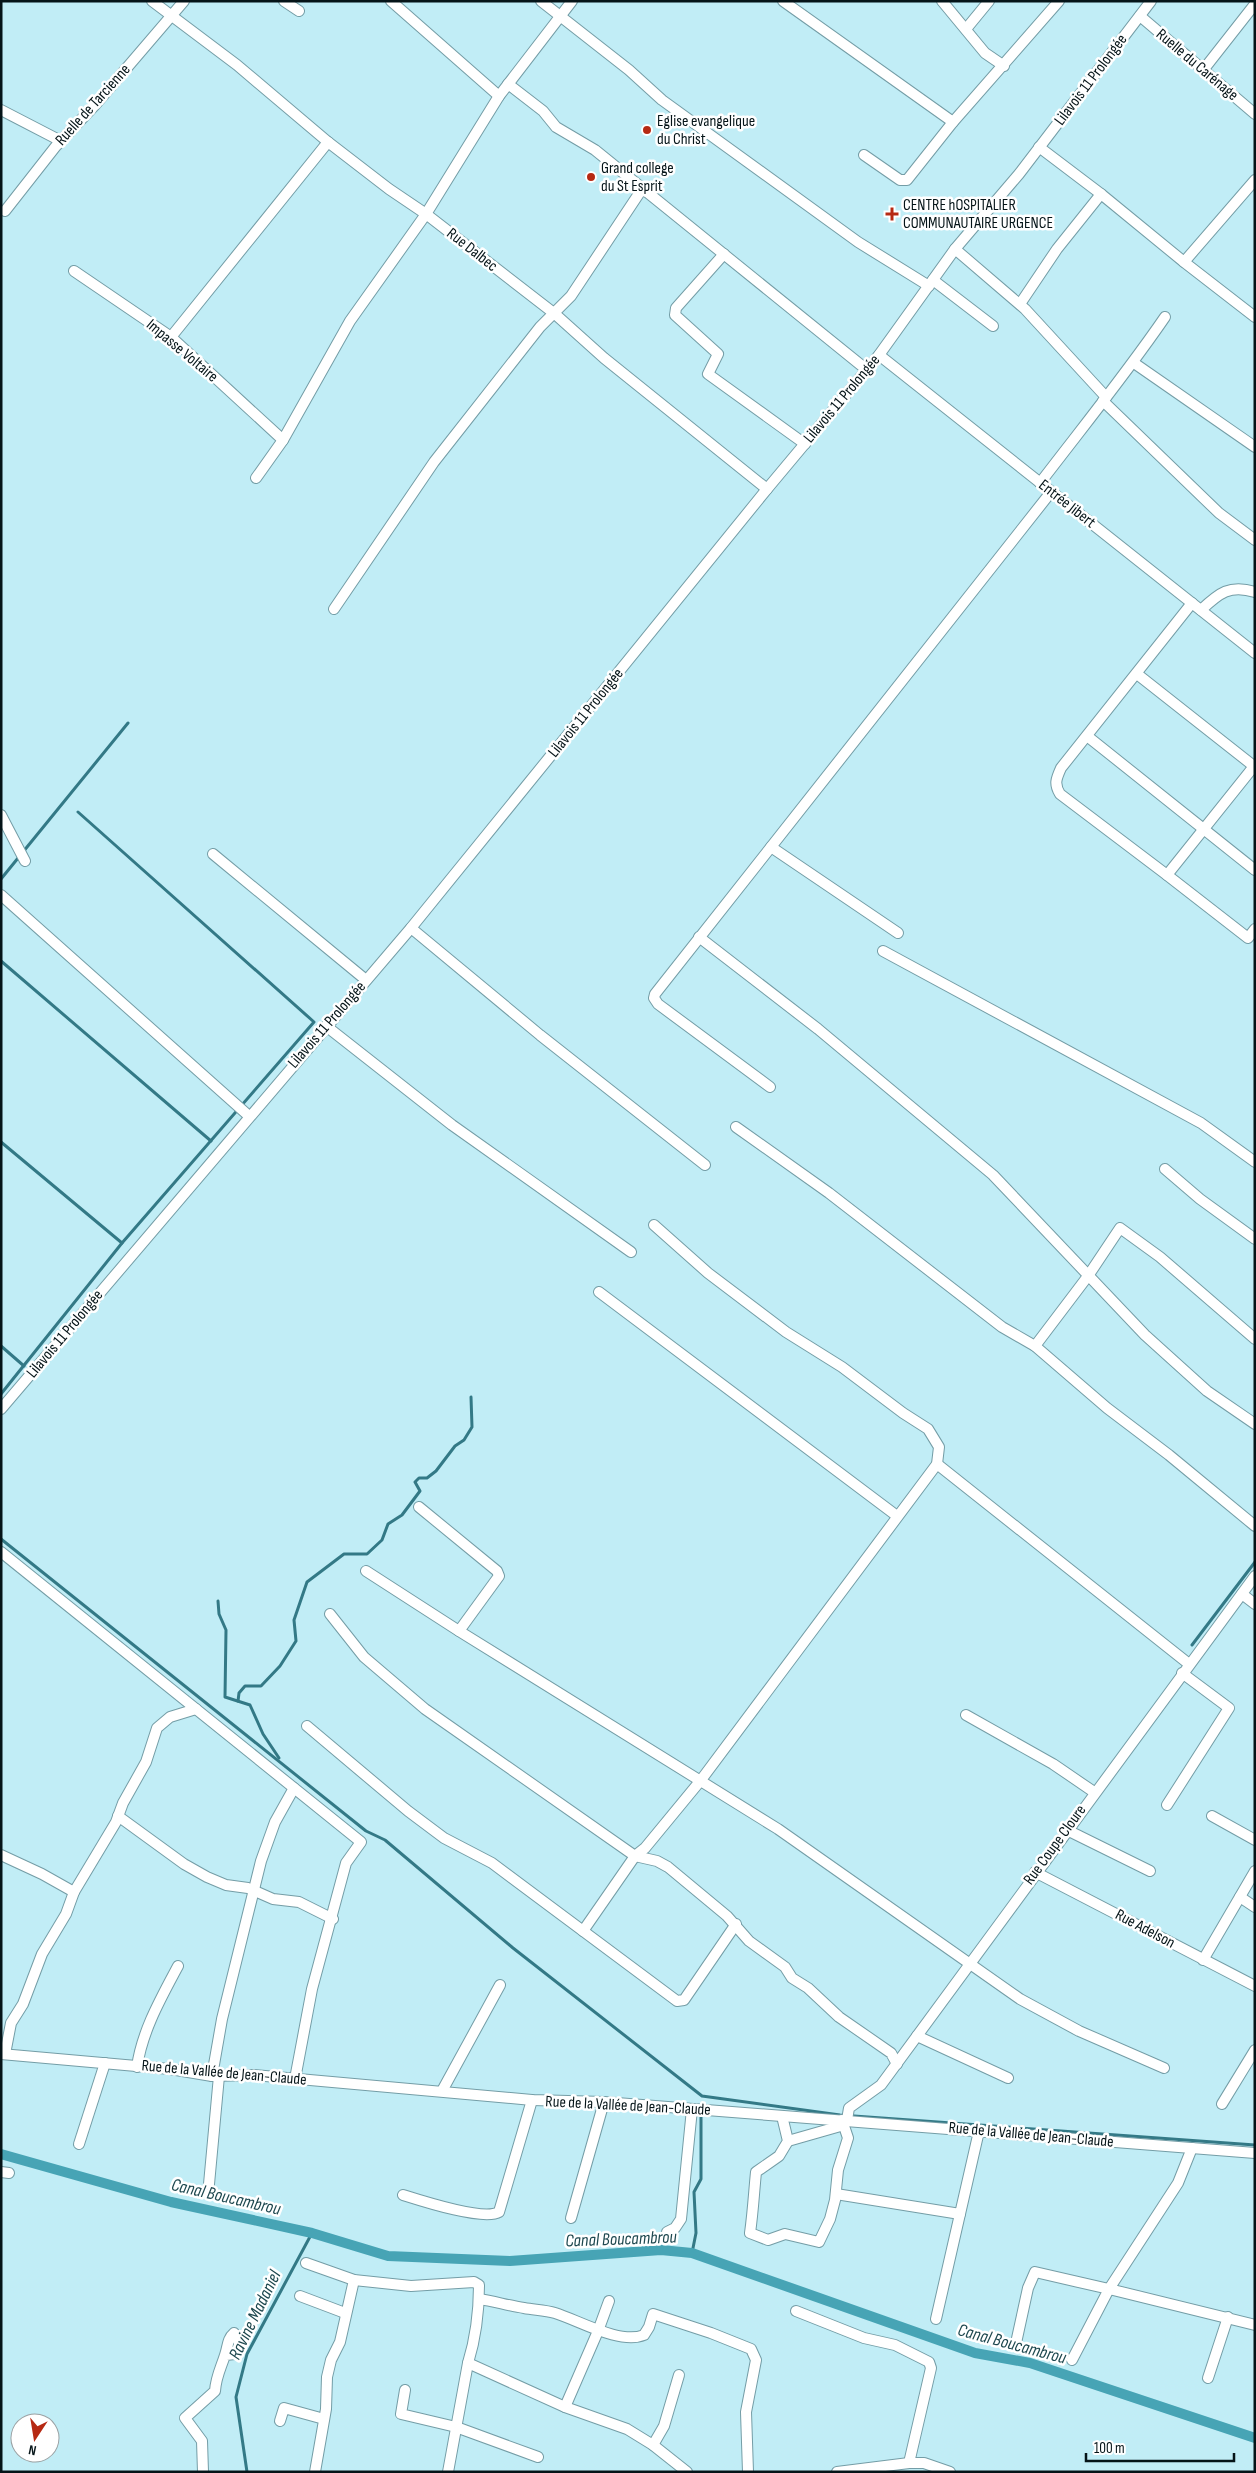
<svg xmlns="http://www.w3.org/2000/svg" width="1256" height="2473" font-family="'Sofia Sans Condensed',sans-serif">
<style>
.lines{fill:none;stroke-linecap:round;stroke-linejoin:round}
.stream{stroke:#337986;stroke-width:3}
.canal{stroke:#47a4b5;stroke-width:10}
.street-casing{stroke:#749da6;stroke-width:12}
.street{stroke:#fff;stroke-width:10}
.poi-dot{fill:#b62913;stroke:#fff;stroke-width:2}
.labels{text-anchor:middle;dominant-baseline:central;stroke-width:5;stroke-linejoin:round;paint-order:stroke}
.street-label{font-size:16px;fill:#051418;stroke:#fff}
.poi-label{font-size:16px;fill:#051418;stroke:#fff;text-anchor:start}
.water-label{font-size:18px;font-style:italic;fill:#1e484f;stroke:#fff}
</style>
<rect width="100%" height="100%" fill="#c1edf6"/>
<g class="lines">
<!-- stream -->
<g class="stream">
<polyline points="1,879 128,723"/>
<polyline points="1,961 211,1141"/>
<polyline points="1,1142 122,1243"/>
<polyline points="1,1346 24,1366"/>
<polyline points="1,1394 122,1243 314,1022 78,812"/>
<polyline points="1,1539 366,1831 385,1840 513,1948 702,2096 840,2115 1255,2145"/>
<polyline points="218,1601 219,1614 226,1630 225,1697 250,1705 263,1734 279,1758"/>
<polyline points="1192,1645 1255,1562"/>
<polyline points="238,1701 239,1693 245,1686 261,1686 280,1666 296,1641 294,1620 307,1582 344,1554 367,1554 382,1540 388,1524 402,1515 420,1491 415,1482 419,1478 427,1478 436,1471 455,1446 464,1440 472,1427 471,1397"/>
<polyline points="692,2253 696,2233 694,2192 701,2179 701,2115"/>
<polyline points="247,2472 236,2397 247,2354 312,2233"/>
</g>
<!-- canal -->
<polyline class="canal" points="1,2154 171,2202 312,2233 388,2256 510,2261 661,2250 692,2253 975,2353 1030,2363 1255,2438"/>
<!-- street casing -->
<g class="street-casing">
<g id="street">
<polyline points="152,1 237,65 328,142 389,189 426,214 555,314 604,358 767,489"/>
<polyline points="284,1 299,11"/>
<polyline points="391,1 499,96"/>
<polyline points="541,1 629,70 662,100 858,242 929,286"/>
<polyline points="783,1 953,122 1059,1"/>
<polyline points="942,1 985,53 1004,66"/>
<polyline points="1140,16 1255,114"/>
<polyline points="966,29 989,1"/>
<polyline points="1204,69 1255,4"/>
<polyline points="508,84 543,111 556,127 595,150 867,370"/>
<polyline points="1,110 61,141"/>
<polyline points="1039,147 1101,194 1184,262 1255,180"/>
<polyline points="864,155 900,180 907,180 953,122"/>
<polyline points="5,211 56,146 95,105 184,1"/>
<polyline points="955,249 1025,309 1106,397"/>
<polyline points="724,254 676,308 675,315 718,354 708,374 805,444"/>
<polyline points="1184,262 1255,317"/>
<polyline points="74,271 171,337 283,440"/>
<polyline points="933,280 993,326"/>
<polyline points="1020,304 1057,249 1101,194"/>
<polyline points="171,337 328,142"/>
<polyline points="879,355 1255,653"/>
<polyline points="1134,363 1255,447"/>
<polyline points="1103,401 1219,513 1255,540"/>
<polyline points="256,478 283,440 350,321 426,214 499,96 572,1"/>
<path d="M1040,483C1082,428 1126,374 1165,317"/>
<path d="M1192,603L1061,768C1056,779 1054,784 1060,794L1167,875L1255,765"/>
<polyline points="334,609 434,462 540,327 571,296 642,189"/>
<path d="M1201,610C1219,593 1230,584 1255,592"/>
<polyline points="1137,674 1255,767"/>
<polyline points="1087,736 1255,870"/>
<polyline points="1,815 25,861"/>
<polyline points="771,847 898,933"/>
<polyline points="213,854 366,980"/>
<polyline points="1167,875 1248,938 1255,929"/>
<polyline points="1,895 249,1116"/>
<polyline points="411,928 540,1035 705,1165"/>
<polyline points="699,937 818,1029 993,1175 1145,1335 1207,1391 1255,1424"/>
<polyline points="883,951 1201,1123 1255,1162"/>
<polyline points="326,1026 452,1125 631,1252"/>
<polyline points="770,1087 658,1004 654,998 655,994 1051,492"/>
<polyline points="736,1127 829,1193 1002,1327 1035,1346 1107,1408 1169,1455 1255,1526"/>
<polyline points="1165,1169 1200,1199 1255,1239"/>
<polyline points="599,1292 897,1516"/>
<polyline points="1035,1346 1088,1276 1120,1228 1160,1257 1255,1339"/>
<polyline points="1,1409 411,928 767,489 879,355 955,249 1019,174 1151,1"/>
<polyline points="937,1464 1189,1664"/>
<polyline points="419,1507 497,1571 499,1576 459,1631"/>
<polyline points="1,1552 361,1842 346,1863 312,1989 295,2079"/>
<polyline points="366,1571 459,1631 778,1829 1020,1999 1079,2031 1164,2068"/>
<polyline points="1242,1594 1255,1604"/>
<polyline points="330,1614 364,1657 425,1709 635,1856 657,1861 668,1867 727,1916 749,1941 785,1967 792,1978 808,1988 839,2017 891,2053 897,2064"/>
<polyline points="966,1715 1053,1764 1094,1792"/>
<polyline points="307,1726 408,1811 444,1838 492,1863 677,2001 684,2000 736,1924"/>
<polyline points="1167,1805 1229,1708 1182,1673"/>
<polyline points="118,1816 184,1864 207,1877 226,1885 248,1888 273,1899 299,1902 333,1919"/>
<polyline points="1212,1816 1255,1840"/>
<polyline points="1067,1830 1150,1871"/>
<polyline points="1,1855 42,1874 74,1892"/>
<polyline points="1035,1872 1255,1986"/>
<polyline points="1240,1897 1255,1907"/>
<polyline points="583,1931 635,1856 645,1848 701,1780 937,1464 939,1447 928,1429 903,1413 842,1367 786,1332 708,1273 654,1225"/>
<polyline points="1203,1960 1255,1871"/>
<polyline points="917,2036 1008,2078"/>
<polyline points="1,2054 170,2069 212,2076 254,2075 532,2100 604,2102 1255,2153"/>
<polyline points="5,2054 11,2023 23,2004 42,1954 66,1914 74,1892 116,1822 123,1803 146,1762 157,1728 170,1717 196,1709"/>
<path d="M137,2067C142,2031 161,1998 178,1966"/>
<polyline points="212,2076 222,2019 261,1861 275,1822 294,1788"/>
<polyline points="442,2091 500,1985"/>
<polyline points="1222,2104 1255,2050"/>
<path d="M782,2116L788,2141L779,2156L756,2172C754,2192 753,2212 750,2233L768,2240L785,2234L819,2242L830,2219L835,2200L838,2170L848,2138L842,2120"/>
<polyline points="847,2120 849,2108 881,2085 1255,1576"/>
<polyline points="788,2141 844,2125"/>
<polyline points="79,2144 105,2063"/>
<polyline points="1192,2148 1178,2183 1109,2289 1255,2325"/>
<polyline points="1,2172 9,2173"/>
<polyline points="209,2184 219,2076"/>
<polyline points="836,2194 960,2214 979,2131"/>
<path d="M403,2195C422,2201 484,2221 499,2212L532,2100"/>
<polyline points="571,2218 604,2102"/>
<polyline points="667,2232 675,2228 681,2219 692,2109"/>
<path d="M306,2263L354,2280L411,2286L474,2282L479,2285C479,2312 476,2337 468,2363"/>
<polyline points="300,2296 345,2313"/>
<path d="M479,2299C494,2301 509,2306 524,2308C535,2310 545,2310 555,2313C578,2320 620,2345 644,2335L649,2327L653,2314L711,2333L751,2349L756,2360L746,2412L748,2472"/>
<polyline points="796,2311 864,2338 895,2345 929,2362 931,2368 909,2463"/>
<polyline points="936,2319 960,2214"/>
<polyline points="1016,2343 1028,2288 1035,2272 1109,2289 1072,2360"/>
<polyline points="1208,2378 1228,2317"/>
<polyline points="405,2390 401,2414 456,2427 538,2457"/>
<polyline points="565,2407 598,2331 609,2301"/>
<polyline points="280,2421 284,2408 324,2419"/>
<polyline points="653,2445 664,2426 679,2375"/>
<path d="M203,2472L202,2441L185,2418L215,2391C216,2376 221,2368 225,2355C228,2347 227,2339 234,2333C240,2341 241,2346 235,2354L226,2355"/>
<polyline points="315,2472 326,2409 327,2377 331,2360 340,2342 354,2280"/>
<polyline points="448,2472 468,2363 565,2407 627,2429 653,2445 687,2472"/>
<polyline points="837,2472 909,2463 924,2463 950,2472"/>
</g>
</g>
<!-- street -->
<use href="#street" class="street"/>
</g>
<!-- markers -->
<g class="poi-dot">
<circle cx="647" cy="130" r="5"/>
<circle cx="591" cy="177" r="5"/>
<path d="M889.5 206.5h5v5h5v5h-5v5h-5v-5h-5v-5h5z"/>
</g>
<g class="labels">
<!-- street labels -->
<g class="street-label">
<text transform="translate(1197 65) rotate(40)">Ruelle du Carénage</text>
<text transform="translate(1091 80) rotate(-53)">Lilavois 11 Prolongée</text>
<text transform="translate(93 105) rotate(-48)">Ruelle de Tarcienne</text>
<text transform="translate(472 250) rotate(38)">Rue Dalbec</text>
<text transform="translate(182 351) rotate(40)">Impasse Voltaire</text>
<text transform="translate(842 399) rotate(-50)">Lilavois 11 Prolongée</text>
<text transform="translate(1067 504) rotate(38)">Entrée Jibert</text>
<text transform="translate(586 713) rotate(-51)">Lilavois 11 Prolongée</text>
<text transform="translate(327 1025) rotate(-49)">Lilavois 11 Prolongée</text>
<text transform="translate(65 1334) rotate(-50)">Lilavois 11 Prolongée</text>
<text transform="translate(1055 1845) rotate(-54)">Rue Coupe Cloure</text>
<text transform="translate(1145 1929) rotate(28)">Rue Adelson</text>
<text transform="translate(224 2073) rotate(5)">Rue de la Vallée de Jean-Claude</text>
<text transform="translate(628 2106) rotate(3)">Rue de la Vallée de Jean-Claude</text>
<text transform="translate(1031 2135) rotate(5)">Rue de la Vallée de Jean-Claude</text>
</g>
<!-- poi labels -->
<g class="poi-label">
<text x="657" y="121">Eglise evangelique<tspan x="657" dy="18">du Christ</tspan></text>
<text x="601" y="168">Grand college<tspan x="601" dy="18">du St Esprit</tspan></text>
<text x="903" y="205">CENTRE hOSPITALIER<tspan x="903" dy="18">COMMUNAUTAIRE URGENCE</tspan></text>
</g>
<!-- water labels -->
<g class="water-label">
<text transform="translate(226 2197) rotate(13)">Canal Boucambrou</text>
<text transform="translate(621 2239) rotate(-2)">Canal Boucambrou</text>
<text transform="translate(255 2315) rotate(-64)">Ravine Madaniel</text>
<text transform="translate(1012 2344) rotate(15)">Canal Boucambrou</text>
</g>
</g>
<!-- border -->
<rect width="1256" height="2473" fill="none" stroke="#051418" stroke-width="5"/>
<!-- north arrow -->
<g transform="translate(35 2438) rotate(192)"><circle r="24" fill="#ffffff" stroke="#9ba1a3"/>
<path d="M0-4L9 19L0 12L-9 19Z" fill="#b62913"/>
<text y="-8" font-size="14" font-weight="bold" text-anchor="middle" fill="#051418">N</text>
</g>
<!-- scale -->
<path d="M1086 2453v8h148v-8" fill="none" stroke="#051418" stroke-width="2.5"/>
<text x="1094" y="2453" font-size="15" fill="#051418" stroke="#ffffff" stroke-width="4" paint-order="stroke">100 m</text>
</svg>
